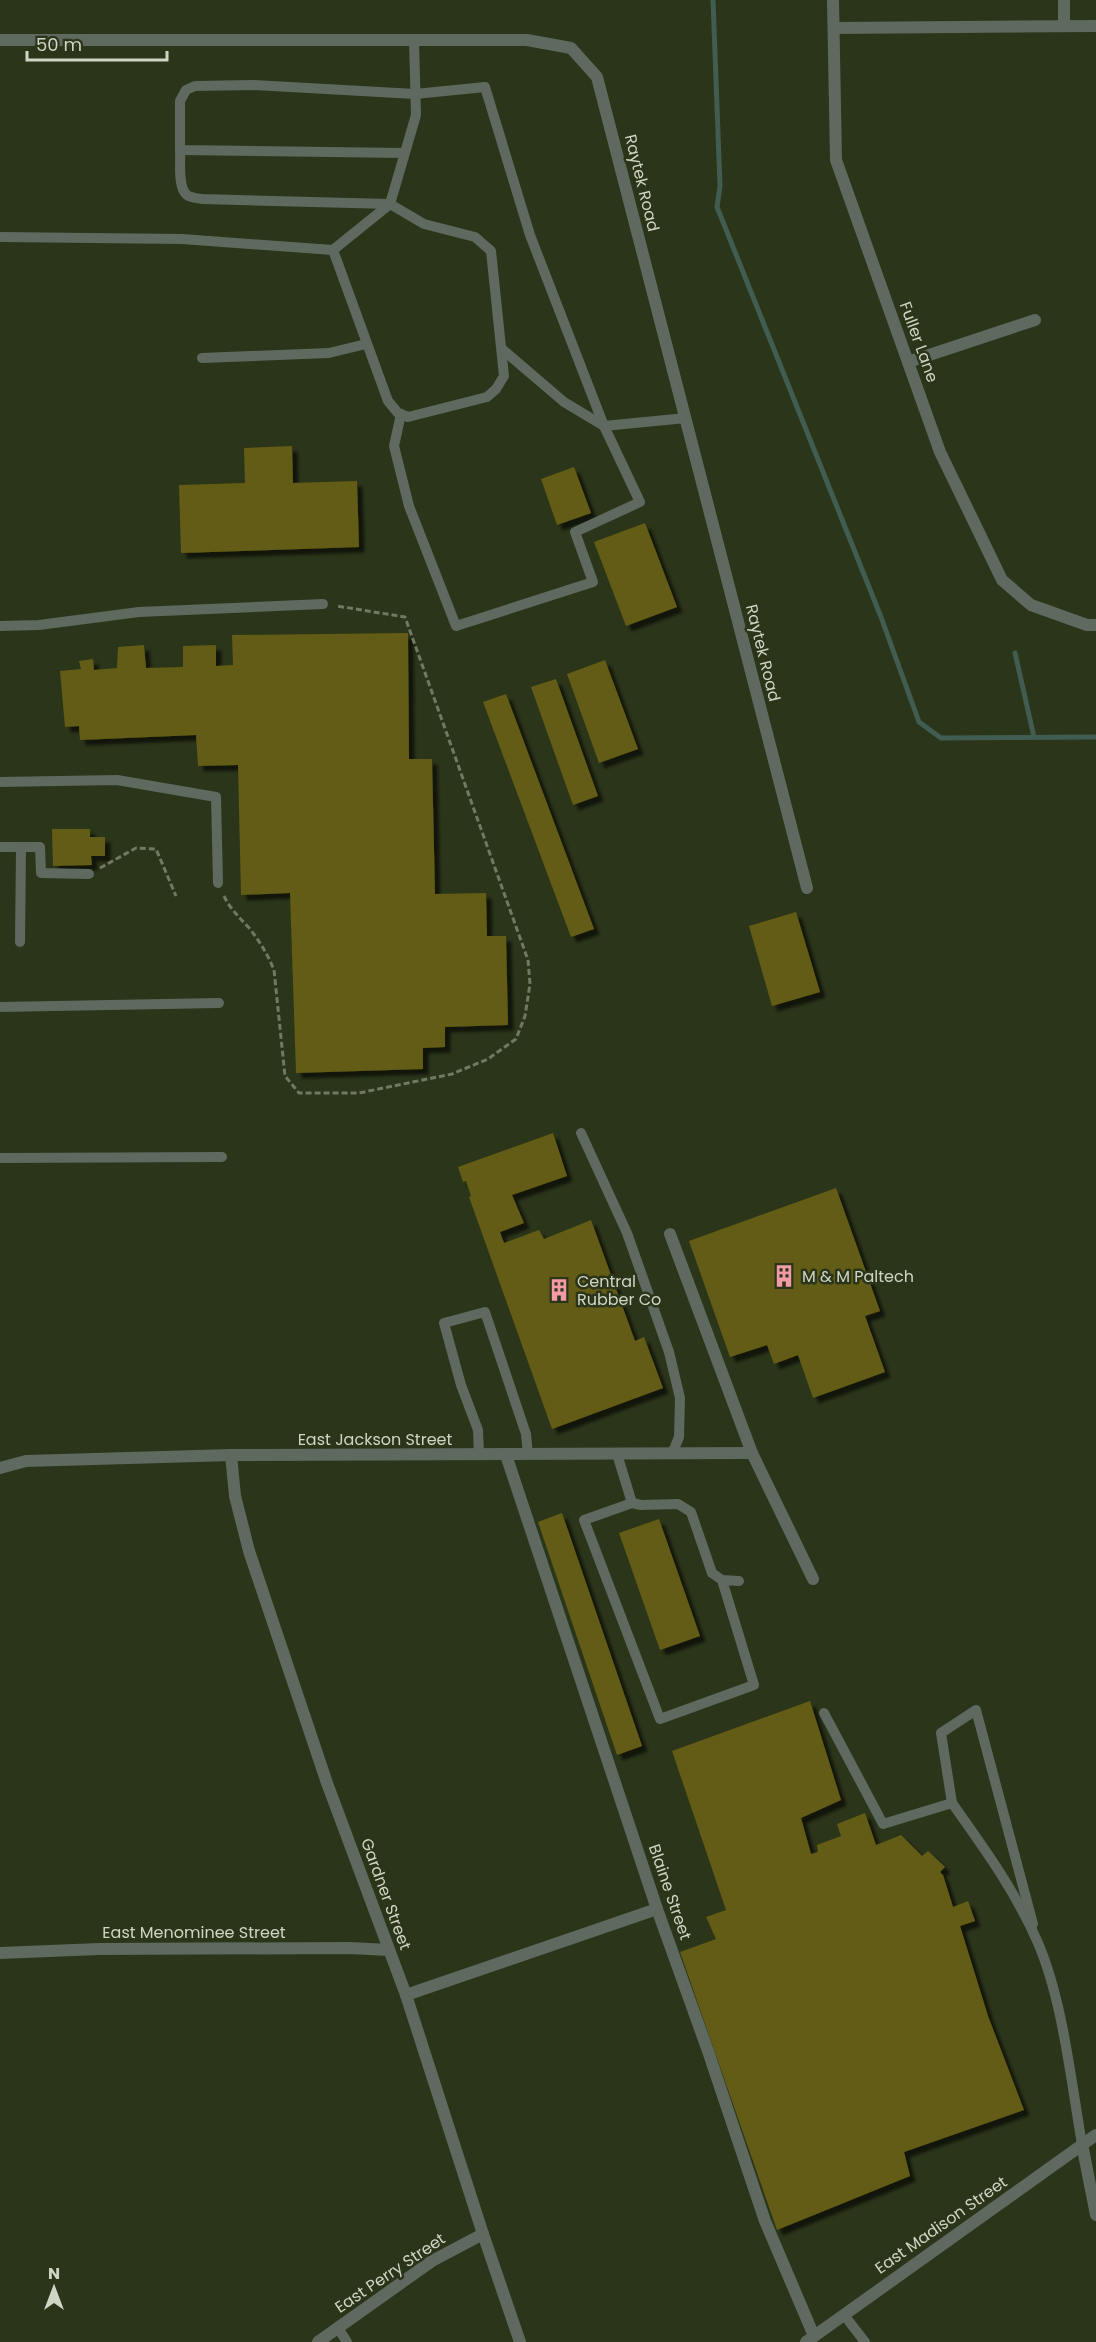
<svg xmlns="http://www.w3.org/2000/svg" width="1096" height="2342" font-family="Poppins,sans-serif">
<style>
.lines{fill:none;stroke-linecap:round;stroke-linejoin:round}
.stream{stroke:#415c50;stroke-width:5}
.building{fill:#645c13;filter:url(#shadow)}
.path{stroke:#707962;stroke-width:3;stroke-dasharray:6 3;stroke-linecap:butt}
.service{stroke:#5e695f;stroke-width:10}
.minor{stroke:#5e695f;stroke-width:12}
.labels{text-anchor:middle;dominant-baseline:central;stroke-width:5;stroke-linejoin:round;paint-order:stroke}
.street-label{font-size:16px;fill:#ced5c4;stroke:#2b3519}
.poi-label{font-size:16px;fill:#ced5c4;stroke:#2b3519;text-anchor:start}
</style>
<defs>
<filter id="shadow"><feDropShadow dx="5.5" dy="5.5" stdDeviation="1.5" flood-color="#0009"/></filter>
</defs>
<rect width="100%" height="100%" fill="#2b3519"/>
<g class="lines">
<!-- stream -->
<g class="stream">
<polyline points="713,0 720,186 717,207 881,617 919,722 941,738 1096,737"/>
<polyline points="1015,653 1034,737"/>
</g>
</g>
<!-- building -->
<g class="building">
<polygon points="292,446 293,483 357,481 359,547 181,553 179,485 245,483 244,448"/>
<polygon points="574,467 591,513 557,525 541,479"/>
<polygon points="645,523 677,607 626,626 594,542"/>
<polygon points="408,633 409,759 432,759 435,894 486,893 487,936 506,936 508,1025 445,1027 445,1047 423,1048 423,1069 296,1073 290,893 241,895 238,765 198,766 196,735 80,740 79,726 65,727 60,671 81,669 79,661 93,659 94,670 117,668 118,647 144,645 146,668 183,667 183,646 216,645 216,666 233,665 232,635"/>
<polygon points="605,660 638,749 599,763 567,674"/>
<polygon points="556,679 598,796 573,805 531,687"/>
<polygon points="506,694 594,929 571,937 483,702"/>
<polygon points="52,829 90,829 90,837 105,837 105,856 91,856 92,865 53,866"/>
<polygon points="796,912 820,992 772,1006 749,926"/>
<polygon points="553,1133 567,1176 512,1195 524,1223 500,1232 504,1243 539,1230 544,1239 591,1220 635,1341 644,1337 663,1388 552,1429 469,1197 471,1196 466,1181 463,1182 458,1167"/>
<polygon points="836,1188 880,1311 865,1316 885,1372 813,1398 798,1355 774,1364 767,1345 730,1357 689,1241"/>
<polygon points="562,1513 642,1746 617,1755 538,1522"/>
<polygon points="659,1519 700,1636 660,1650 619,1533"/>
<polygon points="810,1701 841,1800 801,1818 811,1854 818,1852 817,1845 841,1836 837,1824 865,1813 876,1845 901,1835 922,1856 928,1851 945,1867 940,1872 943,1875 953,1907 968,1901 975,1921 960,1926 988,2016 1024,2110 904,2152 910,2176 777,2230 680,1952 716,1939 706,1917 726,1910 672,1751"/>
</g>
<g class="lines">
<!-- path -->
<g class="path">
<polyline points="100,868 136,848 156,849 176,896"/>
<path d="M224,896C230,909 240,918 250,929C260,942 268,955 274,970L285,1076L299,1093H359L452,1074L488,1059L516,1039L525,1016L530,984L528,960L405,617L337,606"/>
</g>
<!-- service -->
<g class="service">
<path d="M180,150C181,161 177,187 187,195C191,198 197,198 202,199L390,204L424,224L475,237L491,251L504,376L496,389L487,397L408,417L398,413L388,401L333,250"/>
<polyline points="0,237 182,239 333,250 390,204 416,115 414,40"/>
<polyline points="502,349 564,402 604,426 686,418"/>
<polyline points="202,358 329,353 366,344"/>
<polyline points="401,414 394,446 409,506 456,626 593,582 575,532 640,502 604,426 530,235 485,87 415,94 253,85 195,86 186,90 180,101 180,150 404,153"/>
<polyline points="0,626 39,625 139,612 323,604"/>
<polyline points="0,782 117,780 216,797 218,883"/>
<polyline points="0,847 40,847 41,873 89,874"/>
<polyline points="20,942 21,847"/>
<polyline points="0,1007 219,1003"/>
<polyline points="581,1133 627,1233 669,1352 680,1398 679,1437 672,1454"/>
<polyline points="0,1158 222,1157"/>
<polyline points="617,1454 632,1503 641,1505 678,1504 691,1512 712,1573 722,1580 739,1581"/>
<polyline points="479,1455 478,1430 461,1385 444,1323 485,1312 526,1434 528,1455"/>
<polyline points="632,1503 584,1520 660,1719 754,1685 722,1580"/>
<path d="M824,1713L883,1824L952,1803C984,1848 1016,1892 1038,1943C1063,2001 1071,2082 1082,2144"/>
<polyline points="952,1803 941,1733 976,1710 1033,1924"/>
<polyline points="844,2315 865,2342"/>
<polyline points="338,2328 347,2342"/>
</g>
<!-- minor -->
<g class="minor">
<polyline points="833,0 836,160 940,452 1002,580 1031,605 1087,625 1096,625"/>
<polyline points="1064,0 1064,26"/>
<polyline points="834,28 1096,26"/>
<polyline points="0,40 527,40 571,48 597,77 807,888"/>
<polyline points="908,362 1035,320"/>
<polyline points="670,1234 752,1453 813,1579"/>
<polyline points="231,1455 235,1496 249,1551 327,1783 406,1995 483,2234 520,2342"/>
<polyline points="506,1455 657,1909 708,2051 765,2221 814,2336"/>
<polyline points="0,1468 26,1461 231,1455 752,1453"/>
<polyline points="0,1953 99,1949 349,1948 389,1950"/>
<polyline points="406,1995 657,1909"/>
<polyline points="1082,2144 1096,2215"/>
<polyline points="318,2342 432,2261 483,2234"/>
<polyline points="806,2342 1096,2135"/>
</g>
</g>
<!-- icons -->
<defs>
<g id="building-bare" transform="scale(1.8)"><path d="M-4-6H4V6H1V3H-1V6H-4ZM-2.5-4.3h1.7v1.8h-1.7ZM.8-4.3h1.7v1.8H.8ZM-2.5-1h1.7V.8h-1.7ZM.8-1h1.7V.8H.8Z" fill="#f49aa4" stroke="#2b3519" stroke-width="2.5" paint-order="stroke"/></g>
</defs>
<g fill-rule="evenodd">
<use href="#building-bare" x="784" y="1276"/>
<use href="#building-bare" x="559" y="1290"/>
</g>
<g class="labels">
<!-- street labels -->
<g class="street-label">
<text transform="translate(642 183) rotate(76)">Raytek Road</text>
<text transform="translate(919 342) rotate(70)">Fuller Lane</text>
<text transform="translate(763 653) rotate(76)">Raytek Road</text>
<text x="375" y="1439">East Jackson Street</text>
<text transform="translate(670 1892) rotate(71)">Blaine Street</text>
<text transform="translate(386 1894) rotate(70)">Gardner Street</text>
<text x="194" y="1932">East Menominee Street</text>
<text transform="translate(941 2225) rotate(-35)">East Madison Street</text>
<text transform="translate(390 2273) rotate(-34)">East Perry Street</text>
</g>
<!-- poi labels -->
<g class="poi-label">
<text x="802" y="1276">M &amp; M Paltech</text>
<text x="577" y="1281">Central<tspan x="577" dy="18">Rubber Co</tspan></text>
</g>
</g>
<!-- north arrow -->
<g transform="translate(54 2288)" stroke="#2b3519" stroke-width="4.5" paint-order="stroke">
<path d="M0-4.5L10 22L0 15L-10 22Z" fill="#ced5c4"/>
<text y="-9" font-size="16" font-weight="bold" text-anchor="middle" fill="#ced5c4">N</text>
</g>
<!-- scale -->
<path d="M27 51v9h140v-9" fill="none" stroke="#ced5c4" stroke-width="3"/>
<text x="36" y="51" font-size="18" fill="#ced5c4" stroke="#2b3519" stroke-width="4.5" paint-order="stroke">50 m</text>
</svg>
